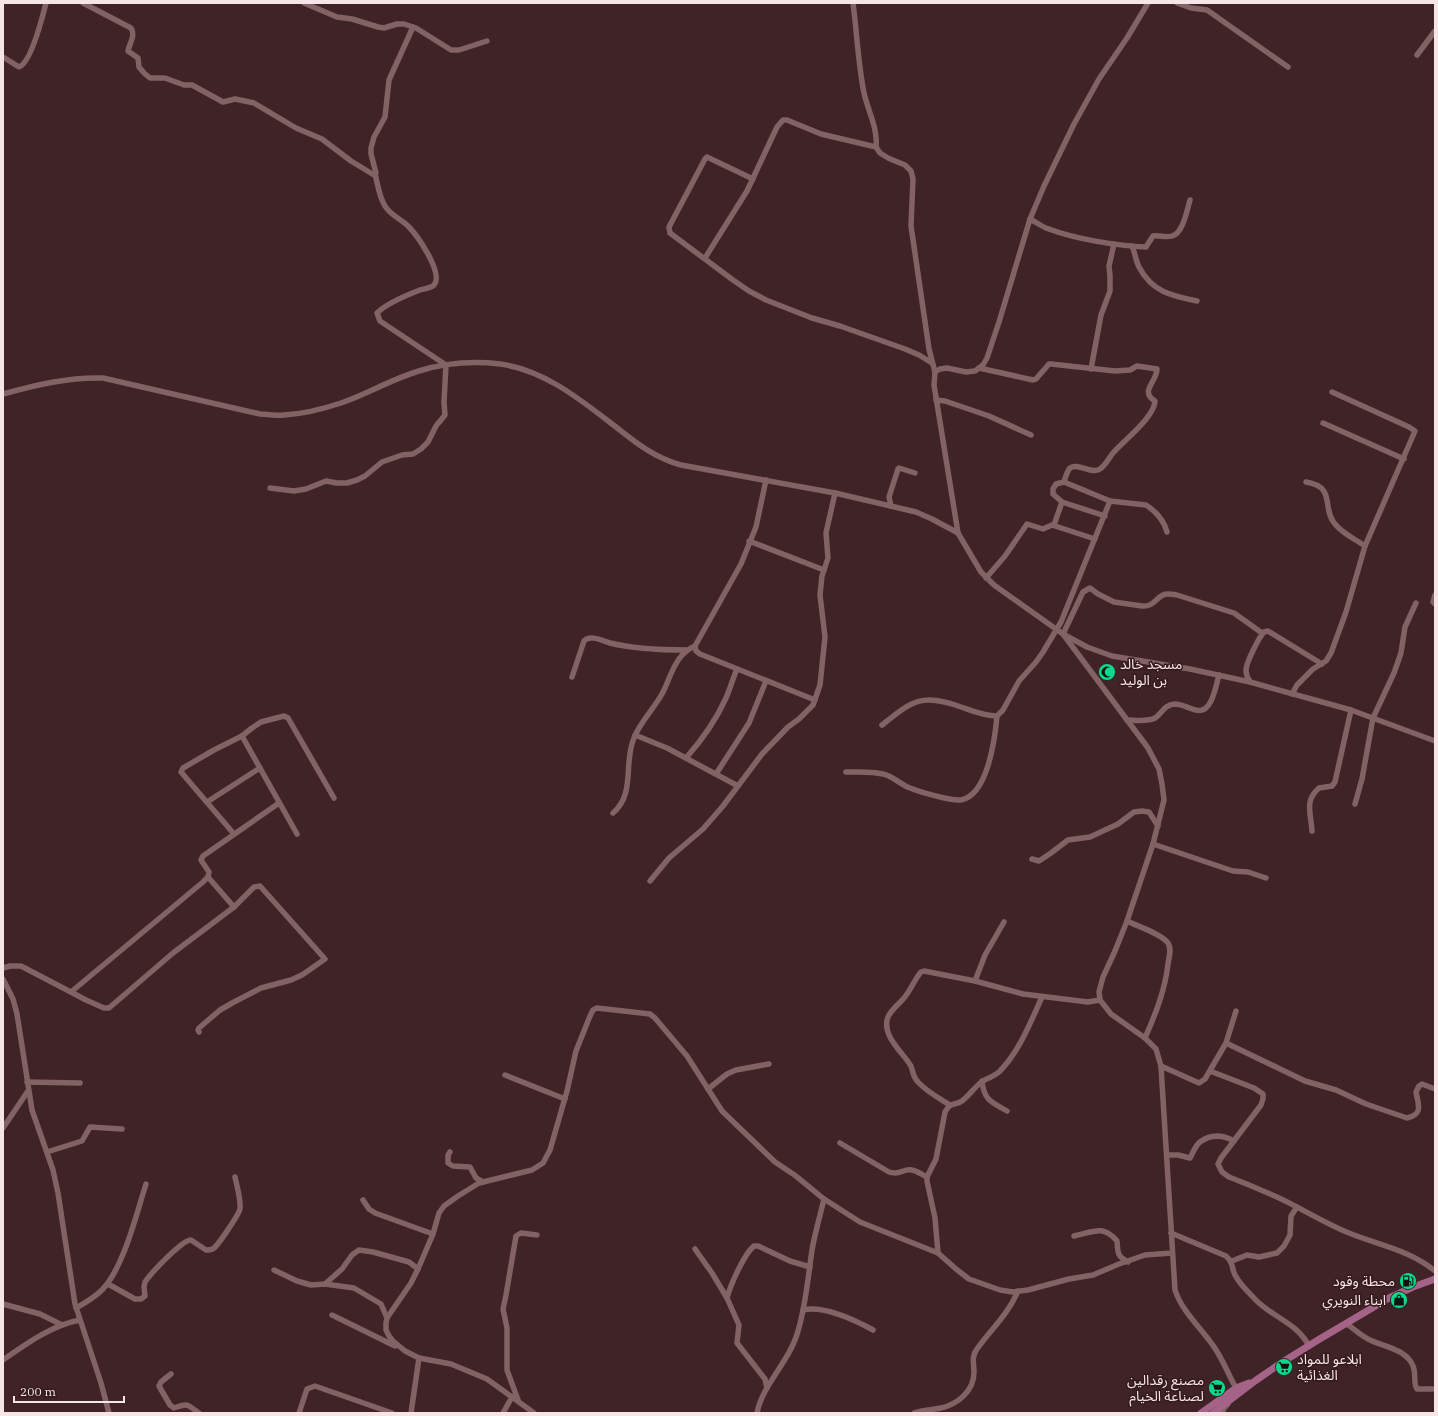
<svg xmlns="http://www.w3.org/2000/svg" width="1438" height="1416" font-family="'IBM Plex Serif','Noto Sans Arabic',serif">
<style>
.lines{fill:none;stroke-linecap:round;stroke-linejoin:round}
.minor{stroke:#826265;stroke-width:5.5}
.major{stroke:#a46387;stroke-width:7}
.labels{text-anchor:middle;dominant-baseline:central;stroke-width:3;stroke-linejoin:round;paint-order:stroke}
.poi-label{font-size:14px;fill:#f7e4e6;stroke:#341a1d;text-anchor:end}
</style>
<rect width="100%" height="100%" fill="#3f2327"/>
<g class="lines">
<!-- minor -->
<g class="minor">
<path d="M83,3L131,28C136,36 129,44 128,51L138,58L139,67L144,73L150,78H165L184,85H192L223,102L235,99L254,103L296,128L322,139L351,161L374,175L376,173L371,154V148L374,137L385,117L389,80L413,27"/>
<polyline points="304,3 337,17 352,19 378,27 384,28 397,24 404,24 416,28 451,50 459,50 487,41"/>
<path d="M853,3C857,33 858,63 864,93C868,111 878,128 876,147L880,153L888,158L905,165L911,171L913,179L911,226L929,349L935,372"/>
<polyline points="1177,3 1191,8 1207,10 1288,67"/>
<polyline points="1417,55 1435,31"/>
<path d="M3,57L19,67C31,63 43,15 46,3"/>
<polyline points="753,179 707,157 705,159 669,227 670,233 733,280 749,291 766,300 812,318 840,326 905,349 919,355 932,363"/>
<path d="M1030,219C1036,222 1042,227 1049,229C1075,239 1118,246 1146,247L1153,236C1159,235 1166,238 1172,236C1183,234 1187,210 1190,200"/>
<path d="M1132,246C1135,253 1136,261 1139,267C1152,292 1172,296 1197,301"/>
<polyline points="705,258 747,191 777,127 783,120 787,120 821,134 876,147"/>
<path d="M979,368L1033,380L1036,379L1049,364H1051L1115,371L1130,370L1137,366L1157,369C1157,382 1139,391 1155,401C1154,418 1124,440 1113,453C1109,458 1105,466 1100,469C1091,475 1078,462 1070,468C1067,471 1065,479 1064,482"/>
<polyline points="1091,369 1101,315 1110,291 1110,276 1109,266 1114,244"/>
<path d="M3,394C36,385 68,377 103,378L260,414C268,414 277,416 284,415C303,414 323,409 341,403C367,394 392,379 419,371C445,363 474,361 500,364C545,370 582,401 616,427C636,443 655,458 681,465L835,493L916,512L932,519L958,533L981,572L994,585L1063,634L1087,647L1112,656L1190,669L1250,682L1351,710L1435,741"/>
<polyline points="936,400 945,401 989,416 1031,435"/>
<polyline points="1323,423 1404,459"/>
<path d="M1306,482C1337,487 1321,508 1335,524C1343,534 1355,539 1365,546"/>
<path d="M270,488L294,491L306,489L326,481L337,483H347L357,480L365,476L382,462L402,455L413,454L421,449L428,442L436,426L445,415L444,402L446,365L380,321L377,313C386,304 407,295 420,290C424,289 431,288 434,285C444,273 417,235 408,226C401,219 390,215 385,206C379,197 378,185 375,174"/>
<polyline points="891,506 889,497 898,469 899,468 915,473"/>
<path d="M1105,516L1062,502L1053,494V489L1056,484L1064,482L1110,501L1146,505C1157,512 1164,521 1167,532"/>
<polyline points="1054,525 1062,502"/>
<polyline points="958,533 934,385 935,372 940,369 947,368 966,372 975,371 983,365 987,358 999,322 1030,219 1044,186 1074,124 1099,79 1127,38 1148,3"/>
<polyline points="749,541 824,570"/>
<polyline points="986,578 1005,556 1027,524 1043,529 1052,525 1095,539"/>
<polyline points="1435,595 1433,602 1435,604"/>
<polyline points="695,646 696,651 700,654 815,700"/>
<path d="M572,677L584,641C590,634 603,641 610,643C634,649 661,650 686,650"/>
<path d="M1250,682C1248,679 1246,674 1246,670C1246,663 1259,637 1264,632L1268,631L1322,664"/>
<polyline points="1292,694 1297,685 1313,669 1326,661 1331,653 1346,612 1365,546 1415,431 1409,427 1332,392"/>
<path d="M1127,720C1135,720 1148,722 1155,718C1162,714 1163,705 1175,704C1182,704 1190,709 1196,710C1212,715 1216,685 1219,675"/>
<path d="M882,725C913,700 922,693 961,707C973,711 984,716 997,716L1003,710L1019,681L1036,662L1043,652L1061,622L1110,501"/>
<polyline points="635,735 667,748 738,786"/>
<polyline points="242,736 297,834"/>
<path d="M686,758C702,740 716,720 726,698C730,689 733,678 737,669"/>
<path d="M846,772C858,772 871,771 883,774C893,776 901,785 910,788C920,792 951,801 961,800C988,795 995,738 997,716"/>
<polyline points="716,774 749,723 766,681"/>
<polyline points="207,802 260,768"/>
<polyline points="1355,804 1362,779 1373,718 1394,673 1401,653 1405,627 1416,603"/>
<path d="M613,813C636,793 623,763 634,738C640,722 653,710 662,694C668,683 671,670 679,659C684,652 688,649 695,646L741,564L756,527L766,480"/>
<path d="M1312,831C1311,813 1304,801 1319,788L1332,786L1335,782L1351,710"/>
<polyline points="234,834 181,772 183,768 214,750 242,736 252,728 261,722 284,716 288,718 334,798"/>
<polyline points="1153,844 1233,871 1248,872 1266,878"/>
<polyline points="1032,859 1039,861 1051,853 1068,840 1090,837 1118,824 1134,812 1142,811 1149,812 1158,826"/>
<polyline points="208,877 234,907"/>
<polyline points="650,881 669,858 703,829 723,806 762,754 788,727 799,719 813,705 820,685 825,637 820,595 822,576 828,558 826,533 835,493"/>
<path d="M1127,921C1137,926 1162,934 1168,943C1172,949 1169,957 1168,964C1165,990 1156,1013 1145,1038"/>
<polyline points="3,968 10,966 21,966 86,1000 104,1008 109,1008 173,953 234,907 254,887 260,886 325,959 302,975 291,980 261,988 234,1002 220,1010 199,1028 198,1030 199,1032"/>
<polyline points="3,979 13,999 17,1014 32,1110 53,1170 58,1193 75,1304 101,1383 109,1413"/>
<polyline points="975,981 985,955 1004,922"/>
<polyline points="71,992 203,882 208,877 209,872 201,860 203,856 279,803"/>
<path d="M1226,1043L1305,1081L1336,1090L1366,1104L1407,1118C1424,1114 1418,1104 1416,1092L1419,1086L1422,1084L1435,1089"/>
<polyline points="1161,1066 1199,1083 1205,1079 1226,1043 1236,1011"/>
<path d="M1210,1071L1254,1088L1263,1094V1099L1261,1105L1221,1158L1218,1164L1222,1172L1229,1177C1245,1183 1261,1190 1277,1197C1301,1208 1324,1223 1349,1233C1378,1245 1410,1250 1435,1271"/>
<polyline points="505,1075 565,1099"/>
<path d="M982,1081C984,1101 992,1102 1007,1111"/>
<polyline points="27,1082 80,1083"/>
<polyline points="708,1089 727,1074 736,1070 769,1064"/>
<path d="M950,1105C939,1098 927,1092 918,1082C911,1075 914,1069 909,1063C901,1051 881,1034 888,1017C891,1010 899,1004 904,998C911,990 914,980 921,972L924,971L975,981L1023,994L1088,1002L1100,1000"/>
<polyline points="3,1128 28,1091"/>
<path d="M840,1143L889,1172C901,1176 903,1168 912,1170C917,1171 923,1175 927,1177"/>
<polyline points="47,1152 82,1141 90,1127 122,1129"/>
<polyline points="450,1152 448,1155 448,1163 453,1166 470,1167 476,1178 483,1182"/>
<path d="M1167,1155H1178L1190,1158C1193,1153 1195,1146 1200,1142C1211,1134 1223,1135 1234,1141"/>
<polyline points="363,1200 369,1209 375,1213 433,1234"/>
<path d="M1171,1233L1226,1256C1234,1263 1231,1267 1235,1275C1239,1283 1247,1291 1253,1297C1270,1317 1296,1321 1309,1346"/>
<path d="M1074,1236C1093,1232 1103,1224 1117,1241C1118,1253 1117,1256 1128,1262"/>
<polyline points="695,1249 712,1273 727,1298 739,1325 737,1343 765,1379 767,1388"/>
<path d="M938,1253L935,1218L927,1181V1177L936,1159L945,1112C951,1101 955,1106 962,1101C970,1095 975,1086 983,1081C989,1077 996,1076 1001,1070C1020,1050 1031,1021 1042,997"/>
<polyline points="1232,1261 1247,1255 1259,1257 1277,1253 1284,1246 1290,1235 1291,1216 1297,1207"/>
<polyline points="274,1270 297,1281 311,1285 325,1284 354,1288 381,1304 387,1318"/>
<path d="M108,1284L135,1299H141L145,1296L144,1287L145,1282C151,1273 182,1240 191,1240L206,1250C209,1250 212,1250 214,1248C219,1244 239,1214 240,1209C241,1199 237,1187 235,1177"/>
<polyline points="325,1284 342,1269 352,1255 359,1250 373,1252 409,1262 418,1269"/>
<path d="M727,1298C730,1286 744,1254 754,1246H758L790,1261L810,1267"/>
<polyline points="3,1304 40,1314 62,1325"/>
<path d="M76,1308C85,1303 95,1297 102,1290C124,1267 136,1215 146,1184"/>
<path d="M803,1310C823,1305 855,1320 873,1330"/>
<polyline points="332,1315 395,1346"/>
<path d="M1347,1324C1354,1329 1360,1335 1368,1339C1381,1346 1402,1348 1411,1362C1418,1372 1412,1381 1417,1389H1435"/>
<path d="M3,1360C26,1344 52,1325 80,1320"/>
<path d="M171,1374L161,1382L159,1386L170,1405L174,1408C189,1403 186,1404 199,1413"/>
<path d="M1239,1389L1236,1388C1228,1374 1222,1357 1212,1344C1199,1326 1182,1311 1175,1290L1162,1083L1161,1066L1156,1049L1145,1038L1111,1014L1100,1000L1099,992L1103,977L1115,951L1127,921L1153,844L1164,800L1162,784L1159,769L1148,748L1063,634L1083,592L1090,588L1098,594L1114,602L1142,606C1153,607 1155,599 1163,595C1167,593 1172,594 1177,595L1234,613L1262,633"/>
<polyline points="518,1400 507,1370 507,1328 503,1309 506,1295 516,1236 521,1233 537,1235"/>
<polyline points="299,1413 307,1389 315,1386 392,1413"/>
<polyline points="411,1413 419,1358"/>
<polyline points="503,1413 512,1397"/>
<polyline points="534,1413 487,1379 451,1364 419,1358 405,1351 393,1341 389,1336 386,1330 386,1323 387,1318 411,1283 418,1269 433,1234 439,1213 444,1206 458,1196 479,1183 532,1170 543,1163 550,1150 567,1091 576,1051 590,1016 593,1010 597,1008 650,1014 655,1018 687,1056 722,1111 775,1162 796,1176 824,1199 860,1222 938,1253 956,1269 969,1279 1000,1290 1013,1292 1028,1290 1069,1279 1093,1275 1119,1264 1145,1255 1172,1253"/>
<path d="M757,1413C762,1385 790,1361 798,1331C806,1305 808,1277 812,1250C815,1233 820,1216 824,1199"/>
<path d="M914,1413C923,1410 932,1410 941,1408C958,1404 974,1391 974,1372C974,1363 971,1357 977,1349C992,1328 1007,1316 1018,1291"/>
<polyline points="1222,1413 1224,1408 1228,1404"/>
</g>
<!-- major -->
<g class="major">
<polyline points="1201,1413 1236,1388 1249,1383"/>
<polyline points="1213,1413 1255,1381 1281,1363 1318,1340 1389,1298 1413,1287 1435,1279"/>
</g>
</g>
<!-- icons -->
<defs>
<g id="mosque-disc" transform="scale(0.9)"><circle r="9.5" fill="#0ad98b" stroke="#341a1d"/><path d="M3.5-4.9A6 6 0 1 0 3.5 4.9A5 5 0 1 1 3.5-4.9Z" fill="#111"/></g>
<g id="fuel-disc" transform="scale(0.9)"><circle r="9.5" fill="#0ad98b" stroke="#341a1d"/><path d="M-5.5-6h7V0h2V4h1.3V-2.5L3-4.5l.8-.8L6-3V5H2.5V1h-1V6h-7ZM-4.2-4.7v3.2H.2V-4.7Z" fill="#111"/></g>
<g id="shop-disc" transform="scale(0.9)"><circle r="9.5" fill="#0ad98b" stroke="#341a1d"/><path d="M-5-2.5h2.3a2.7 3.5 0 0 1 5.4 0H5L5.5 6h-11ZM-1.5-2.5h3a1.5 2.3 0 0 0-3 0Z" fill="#111"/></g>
<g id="supermarket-disc" transform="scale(0.9)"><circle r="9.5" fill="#0ad98b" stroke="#341a1d"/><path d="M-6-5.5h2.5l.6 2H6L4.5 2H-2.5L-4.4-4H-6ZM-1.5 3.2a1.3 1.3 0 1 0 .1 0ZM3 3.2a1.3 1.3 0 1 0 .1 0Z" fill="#111"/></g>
</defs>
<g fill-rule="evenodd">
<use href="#mosque-disc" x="1107" y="672"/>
<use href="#fuel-disc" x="1408" y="1281"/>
<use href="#shop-disc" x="1399" y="1300"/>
<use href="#supermarket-disc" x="1284" y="1367"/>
<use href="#supermarket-disc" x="1217" y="1388"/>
</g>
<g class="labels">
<!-- poi labels -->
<g class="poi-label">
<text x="1120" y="664" text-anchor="start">مسجد خالد<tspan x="1120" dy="16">بن الوليد</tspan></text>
<text x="1395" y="1281">محطة وقود</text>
<text x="1386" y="1300">ابناء النويري</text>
<text x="1297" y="1359" text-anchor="start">ابلاعو للمواد<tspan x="1297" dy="16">الغذائية</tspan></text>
<text x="1204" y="1380">مصنع رقدالين<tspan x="1204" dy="16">لصناعة الخيام</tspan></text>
</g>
</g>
<!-- border -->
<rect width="1438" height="1416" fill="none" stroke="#f7e4e6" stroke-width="8"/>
<!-- scale -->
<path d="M14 1396v6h110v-6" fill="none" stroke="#f7e4e6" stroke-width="2"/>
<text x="20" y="1396" font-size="12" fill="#f7e4e6" stroke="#341a1d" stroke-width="3" paint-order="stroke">200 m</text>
</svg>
